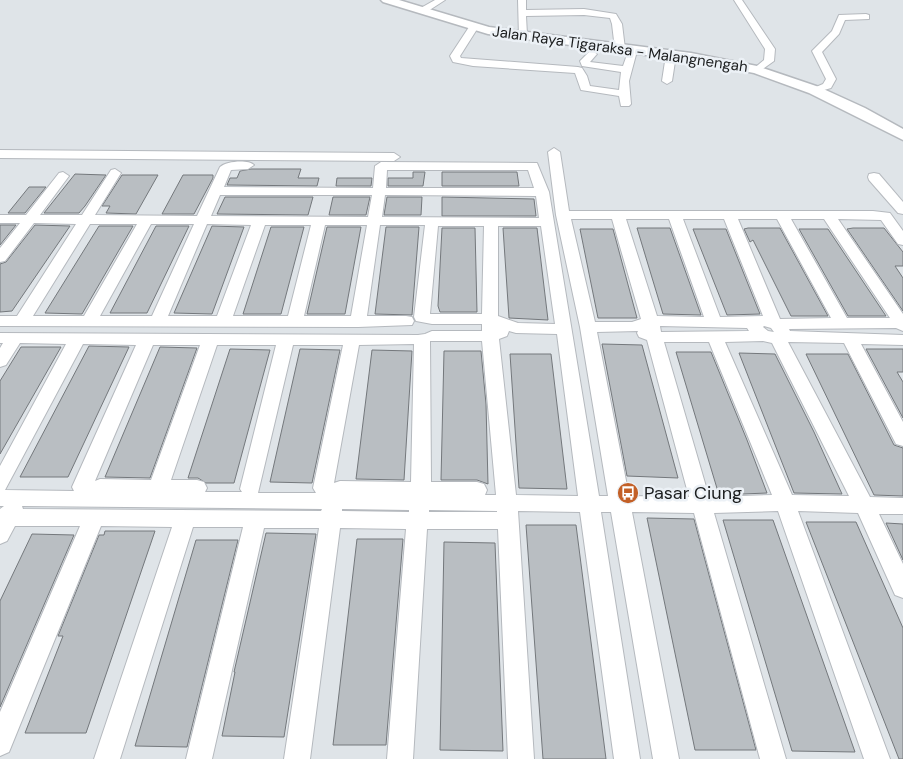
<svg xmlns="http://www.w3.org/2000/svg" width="903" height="759" font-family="'DM Sans',sans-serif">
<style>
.building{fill:#b9bec2;stroke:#74787c}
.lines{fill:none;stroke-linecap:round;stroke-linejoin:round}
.minor-casing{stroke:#b5b9be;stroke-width:2}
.major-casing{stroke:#b5b9be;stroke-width:3}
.minor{fill:#fff;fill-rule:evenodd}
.major{fill:#fff;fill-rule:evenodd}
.labels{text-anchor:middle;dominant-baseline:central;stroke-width:5;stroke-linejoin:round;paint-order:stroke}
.far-street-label{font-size:15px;fill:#1a1c1d;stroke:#ecf1f6}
.poi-label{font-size:18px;fill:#1a1c1d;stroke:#ecf1f6;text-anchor:start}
</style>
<rect width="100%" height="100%" fill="#dfe4e8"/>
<!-- building -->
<g class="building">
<polygon points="251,169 301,169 298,178 319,178 317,186 227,185 230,178 237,178 240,171"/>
<polygon points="413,172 425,172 423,186 388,186 388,178 413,178"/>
<polygon points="442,172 517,172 519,186 442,186"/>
<polygon points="75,174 106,175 85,206 79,213 44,213"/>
<polygon points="122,175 158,175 136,214 106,213 110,206 102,206"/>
<polygon points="183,175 213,175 213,178 194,214 162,214"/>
<polygon points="337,178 372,178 371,186 336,186"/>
<polygon points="29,187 46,187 25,213 8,213"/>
<polygon points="225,197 313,197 308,215 217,214"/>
<polygon points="333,197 370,197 366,215 329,215"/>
<polygon points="387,197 422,197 421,215 384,215"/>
<polygon points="442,197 534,199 536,216 442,216"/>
<polygon points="0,225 16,225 0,245"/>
<polygon points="35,225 70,226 12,311 0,312 0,264 6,262"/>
<polygon points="99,226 133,226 82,314 45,313"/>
<polygon points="156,226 189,226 147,313 110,313"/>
<polygon points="212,226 244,227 212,314 174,313"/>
<polygon points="271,227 304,227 281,314 243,314"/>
<polygon points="327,227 361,227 345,314 307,314"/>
<polygon points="386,227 419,227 412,315 375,314"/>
<polygon points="442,228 475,228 477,312 440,312 438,306"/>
<polygon points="503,228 537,228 548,320 509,318"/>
<polygon points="637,228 670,228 701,315 663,314"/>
<polygon points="748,228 780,228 828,316 791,316 753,240 750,242 744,229"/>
<polygon points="853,228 884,228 903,252 903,266 895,266 903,278 903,311 847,229"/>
<polygon points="580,229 613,229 637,318 598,318"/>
<polygon points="693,229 726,229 760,314 727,315"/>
<polygon points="799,229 828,229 886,316 848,316"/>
<polygon points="602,344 642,345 678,478 627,476"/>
<polygon points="89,346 129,347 68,477 20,477"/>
<polygon points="21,347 61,347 0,454 0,381"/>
<polygon points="160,347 197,348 150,478 105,477"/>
<polygon points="230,349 270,350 234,483 206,483 198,478 188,478"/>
<polygon points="300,349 340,350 312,483 270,482"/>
<polygon points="866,349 903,349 903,372 897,372 903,382 903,418"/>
<polygon points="372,350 412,351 404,480 356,479"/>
<polygon points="444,351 481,351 486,404 488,484 477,480 441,480"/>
<polygon points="676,352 711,352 747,440 767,493 719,495"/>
<polygon points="739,353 775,354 814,432 842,494 794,493"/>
<polygon points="510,354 551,354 567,489 519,488"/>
<polygon points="806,354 848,354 894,445 903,448 903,496 874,495"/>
<polygon points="647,518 694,519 756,750 695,750"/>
<polygon points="723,520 773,520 855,752 792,751"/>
<polygon points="806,522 856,522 903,628 903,759 899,759"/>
<polygon points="886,523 903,524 903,560"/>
<polygon points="526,525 576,525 606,759 543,759"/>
<polygon points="105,531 155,531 86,733 25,733 63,636 58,636 99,535 104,535"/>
<polygon points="266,533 316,534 284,737 222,736 235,672 234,672"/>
<polygon points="32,534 74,535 0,707 0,601"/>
<polygon points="357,539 403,539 386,745 333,745"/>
<polygon points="196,540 238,540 187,747 135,746"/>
<polygon points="444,542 495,543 503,751 440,750"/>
</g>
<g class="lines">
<!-- minor casing -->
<g class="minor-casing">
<g id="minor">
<polygon points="435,0 445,0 425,13 419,13 419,9"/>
<polygon points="518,0 526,0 526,10 584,9 616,14 622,24 625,49 620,52 615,49 612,24 610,18 584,15 526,16 527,35 525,37 519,37"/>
<polygon points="734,0 742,0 775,49 774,61 757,73 752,70 764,60 765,49"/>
<polygon points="866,14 869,15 869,19 845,20 839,34 822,52 836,79 831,88 814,93 810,92 809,90 823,84 826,79 812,51 832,31 839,15"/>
<polygon points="474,23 479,26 460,56 461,58 578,67 582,68 587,76 590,86 619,90 621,72 582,66 580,61 589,52 592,51 597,54 590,62 623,66 629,49 635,49 637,51 629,81 631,104 629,106 621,106 619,96 581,90 575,73 473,66 453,62 450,56 471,24"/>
<polygon points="671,52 676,55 672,81 667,84 662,81 666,55"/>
<path d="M554,148L560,152L569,211H873L890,213L903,231V245L898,244L881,220L838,219L903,314V331L896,328L789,329L790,331L903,335V345L861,344L903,422V446L896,444L844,343L788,342L870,497L903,498V514H879L903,564V598L895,595L858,513L798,511L890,759H864L778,511L714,513L786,759H760L694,513L632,512L679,759H653L611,512H601L640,759H614L580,512L518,511L534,759H508L498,529H427L413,759H387L406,529L340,528L310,759H284L319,528H264L212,759H186L243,527H193L120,759H94L172,527L101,526L9,752L0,756V712L80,526H15L7,541L0,544V509L4,506H0V466L66,344L20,343L6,365L0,367V348L3,343H0V333L418,335L425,334L432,331H482V324H432L416,321L414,317L425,225H380L367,316H406L412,317L414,321L412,325L358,327L0,326V316H17L76,224L34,223L5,261L0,262V248L20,223H0V215H26L59,173L63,172L69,176L40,215H82L111,170L115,169L121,173L95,215L197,216L220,167C226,161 248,159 254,165L248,169L231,170L224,187L373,188L375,166L381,162L537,163L549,192L599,496H608L580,327L556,215L548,152ZM387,170H528L534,188H386ZM220,195H372L368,217L211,216ZM385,195L536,196L539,218L382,217ZM571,219H612L641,319L632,322H595ZM626,219H669L704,317L657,316ZM683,219H724L763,316L720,317ZM738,219H777L831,318L780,319ZM791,219H824L890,318H847ZM90,224H137L84,316H33ZM151,224H194L152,316H100ZM207,224L251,225L217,316H168ZM265,225H311L288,316H233ZM325,225H367L351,316H304ZM438,226H484L482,314H430ZM498,226H541L555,324L518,323L498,316ZM660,326L747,328L749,331L661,332ZM764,326L771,328L774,332L768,331L763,327ZM509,331L516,333L557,334L578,496L516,495L499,339L507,336ZM638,331L637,333L639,337L647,340L689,497L629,496L597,332ZM430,341H482L496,495H485L487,490L484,484L477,482H431ZM763,341L772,343L849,496L792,495L725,342ZM664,342H709L772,495L709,497ZM83,344L136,345L72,487L74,491L5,490ZM414,344L411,482L340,481L334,483L359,345ZM153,345H200L151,480L100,479L95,481ZM217,345H276L240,489L242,492H205L207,488L204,482L197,480H171ZM293,345H343L313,488L316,493H258ZM22,506L322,509L321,511L23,509ZM342,509L409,510V512L342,511ZM429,510L497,511V512H429Z"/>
<polygon points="0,150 394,153 400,157 394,161 0,158"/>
<polygon points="874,173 879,174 903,202 903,214 898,213 869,180 868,177 869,174"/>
</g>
</g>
<!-- major casing -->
<g class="major-casing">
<polygon id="major" points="381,0 399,0 489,27 691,53 757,66 819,87 865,108 903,129 903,140 809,93 754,73 691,61 488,34 383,2"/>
</g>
<!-- minor -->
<use href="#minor" class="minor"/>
<!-- major -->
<use href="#major" class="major"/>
</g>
<!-- icons -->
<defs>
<g id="bus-disc" transform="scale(1.125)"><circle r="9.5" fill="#c36027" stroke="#ecf1f6"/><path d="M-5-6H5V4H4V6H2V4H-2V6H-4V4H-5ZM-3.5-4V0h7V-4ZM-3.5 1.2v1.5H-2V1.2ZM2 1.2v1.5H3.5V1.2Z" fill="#fff"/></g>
</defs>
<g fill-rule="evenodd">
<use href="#bus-disc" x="628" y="493"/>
</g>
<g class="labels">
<!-- far-street labels -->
<g class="far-street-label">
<text transform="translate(620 49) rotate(8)">Jalan Raya Tigaraksa - Malangnengah</text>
</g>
<!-- poi labels -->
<g class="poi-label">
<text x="644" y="493">Pasar Ciung</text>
</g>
</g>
</svg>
